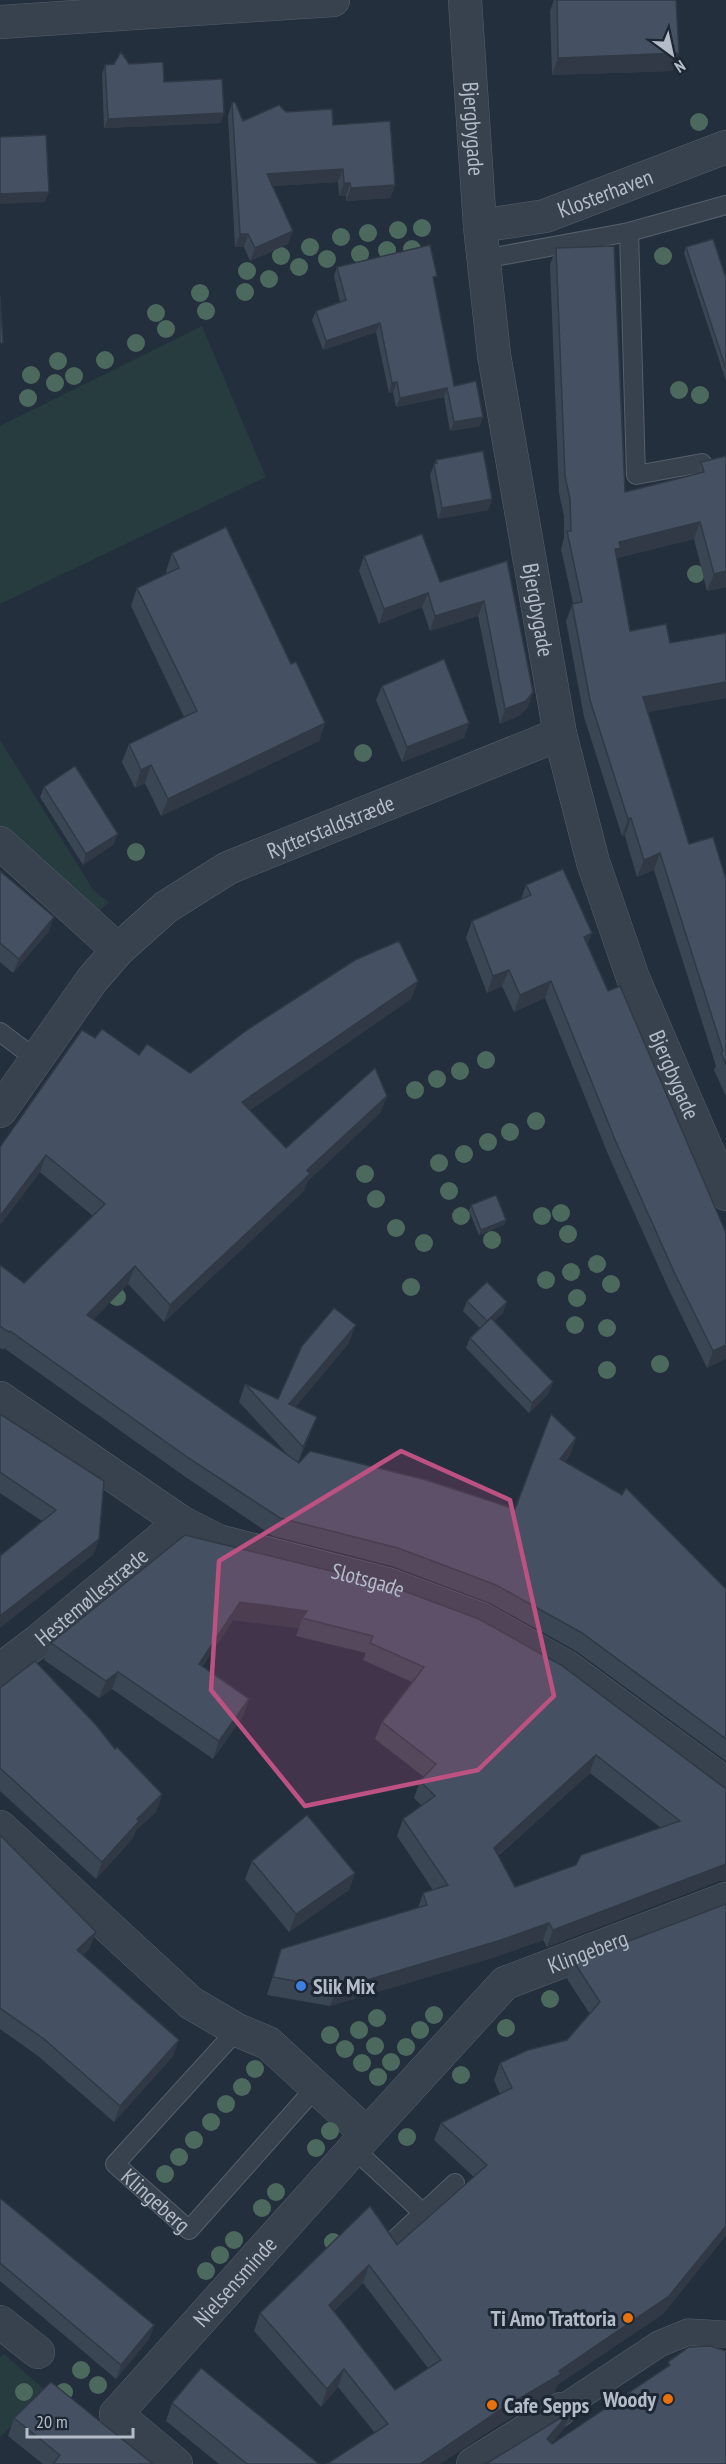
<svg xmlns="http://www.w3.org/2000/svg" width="726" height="2464" font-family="'PT Sans Narrow',sans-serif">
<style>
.green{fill:#263c3f}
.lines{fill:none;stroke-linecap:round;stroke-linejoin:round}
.service-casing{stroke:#565f6c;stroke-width:20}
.pedestrian-casing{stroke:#565f6c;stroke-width:27}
.minor-casing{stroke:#565f6c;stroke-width:34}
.tertiary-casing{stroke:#565f6c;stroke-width:34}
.service{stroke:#38414e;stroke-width:18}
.pedestrian{stroke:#38414e;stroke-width:26}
.minor{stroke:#38414e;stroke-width:33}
.tertiary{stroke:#38414e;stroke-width:33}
.tree{fill:#4b6a5d}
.wall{fill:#3b4654;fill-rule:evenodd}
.shaded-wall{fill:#303945}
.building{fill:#455162;stroke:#303945;stroke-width:1.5;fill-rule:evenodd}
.marked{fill:#bd5182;fill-opacity:0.2;stroke:#bd5182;stroke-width:4.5;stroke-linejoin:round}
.shop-dot{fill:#3f7fe0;stroke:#1d2633;stroke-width:2}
.food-dot{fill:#e8710a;stroke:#1d2633;stroke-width:2}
.labels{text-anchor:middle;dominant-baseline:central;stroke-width:6;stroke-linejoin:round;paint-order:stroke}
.street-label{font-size:22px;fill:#b4bcc9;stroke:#1d2633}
.poi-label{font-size:22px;font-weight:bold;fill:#b4bcc9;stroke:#1d2633;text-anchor:start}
</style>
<rect width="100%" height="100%" fill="#242f3e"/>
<!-- green -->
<g class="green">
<polygon points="202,326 266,477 0,604 0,426"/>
<polygon points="0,740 94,891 109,902 78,930 0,864"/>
<polygon points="4,2354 47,2392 0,2437 0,2357"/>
</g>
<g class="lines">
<!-- service casing -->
<g class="service-casing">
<g id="service">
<polyline points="629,232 636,475 702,463"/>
<polyline points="484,259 629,232 726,205"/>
<polyline points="0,1032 36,1059"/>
<path id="s1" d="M237,2030L115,2164L189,2230L317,2086"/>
<polyline points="354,2149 423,2213"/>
<polyline points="392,2242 455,2183"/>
</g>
</g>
<!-- pedestrian casing -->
<g class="pedestrian-casing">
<polyline id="pedestrian" points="561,2409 659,2344 688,2332 722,2334"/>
</g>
<!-- minor casing -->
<g class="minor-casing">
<g id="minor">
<polyline points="0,22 333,0"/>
<path id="s2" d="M480,226L545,216L726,147"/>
<polyline points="0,843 118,950"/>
<path id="s3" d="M0,1111L92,980L118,950L166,907L228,868L560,734"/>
<path id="s4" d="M0,1398L181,1522L218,1541L387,1584L481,1619L565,1666L726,1784"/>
<path id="s5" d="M0,1670L38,1641L181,1522"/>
<polyline points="0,1827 191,2003 237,2030 268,2043 367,2134"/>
<polyline points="0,2322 38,2352"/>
<path id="s6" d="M176,2464L116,2414L367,2134L505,1983L726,1899"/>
<polyline points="473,2464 561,2409"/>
</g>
</g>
<!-- tertiary casing -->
<g class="tertiary-casing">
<g id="tertiary">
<path id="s7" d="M465,0L480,226L494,355L560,734L593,862L633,978L726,1194"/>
</g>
</g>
<!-- service -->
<use href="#service" class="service"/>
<!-- pedestrian -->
<use href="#pedestrian" class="pedestrian"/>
<!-- minor -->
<use href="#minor" class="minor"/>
<!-- tertiary -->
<use href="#tertiary" class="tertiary"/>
</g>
<!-- trees -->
<g class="tree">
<circle cx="699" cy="122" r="9"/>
<circle cx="422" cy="228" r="9"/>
<circle cx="398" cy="230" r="9"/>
<circle cx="368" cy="233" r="9"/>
<circle cx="341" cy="237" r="9"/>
<circle cx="310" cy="247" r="9"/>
<circle cx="412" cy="249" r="9"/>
<circle cx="387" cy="250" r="9"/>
<circle cx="360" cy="254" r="9"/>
<circle cx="281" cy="256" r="9"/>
<circle cx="663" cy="256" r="9"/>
<circle cx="327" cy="259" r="9"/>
<circle cx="299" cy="267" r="9"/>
<circle cx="247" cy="271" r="9"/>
<circle cx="269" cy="279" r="9"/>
<circle cx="245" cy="292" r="9"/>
<circle cx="200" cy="293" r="9"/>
<circle cx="206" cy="311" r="9"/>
<circle cx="156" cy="313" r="9"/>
<circle cx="166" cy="329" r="9"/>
<circle cx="136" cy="343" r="9"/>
<circle cx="105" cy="360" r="9"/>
<circle cx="58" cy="361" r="9"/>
<circle cx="31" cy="375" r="9"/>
<circle cx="74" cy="376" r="9"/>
<circle cx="55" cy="383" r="9"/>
<circle cx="679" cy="390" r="9"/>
<circle cx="700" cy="395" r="9"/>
<circle cx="28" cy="398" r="9"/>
<circle cx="696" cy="574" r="9"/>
<circle cx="363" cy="753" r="9"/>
<circle cx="136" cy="852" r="9"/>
<circle cx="486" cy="1060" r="9"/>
<circle cx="460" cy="1071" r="9"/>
<circle cx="437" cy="1079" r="9"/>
<circle cx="415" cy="1090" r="9"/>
<circle cx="536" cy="1121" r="9"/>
<circle cx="510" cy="1132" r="9"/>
<circle cx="488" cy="1142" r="9"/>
<circle cx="464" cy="1154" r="9"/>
<circle cx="439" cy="1163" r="9"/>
<circle cx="365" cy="1174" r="9"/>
<circle cx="449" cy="1191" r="9"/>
<circle cx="376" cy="1199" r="9"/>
<circle cx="561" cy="1213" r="9"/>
<circle cx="461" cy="1216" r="9"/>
<circle cx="542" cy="1216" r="9"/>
<circle cx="396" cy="1228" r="9"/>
<circle cx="568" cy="1234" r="9"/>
<circle cx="492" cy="1240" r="9"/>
<circle cx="424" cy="1243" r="9"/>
<circle cx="597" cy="1264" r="9"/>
<circle cx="571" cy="1272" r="9"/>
<circle cx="546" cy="1280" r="9"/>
<circle cx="611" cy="1284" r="9"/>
<circle cx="411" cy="1287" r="9"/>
<circle cx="117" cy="1297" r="9"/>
<circle cx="577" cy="1298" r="9"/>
<circle cx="575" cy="1325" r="9"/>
<circle cx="607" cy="1328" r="9"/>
<circle cx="660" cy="1364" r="9"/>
<circle cx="607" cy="1370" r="9"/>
<circle cx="550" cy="1999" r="9"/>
<circle cx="434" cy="2015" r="9"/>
<circle cx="377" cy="2018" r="9"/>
<circle cx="506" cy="2028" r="9"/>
<circle cx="359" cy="2030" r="9"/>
<circle cx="420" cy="2030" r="9"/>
<circle cx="330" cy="2035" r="9"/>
<circle cx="375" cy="2046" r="9"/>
<circle cx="406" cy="2047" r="9"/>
<circle cx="345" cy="2049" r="9"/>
<circle cx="391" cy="2062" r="9"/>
<circle cx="362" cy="2063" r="9"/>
<circle cx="255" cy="2069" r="9"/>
<circle cx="461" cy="2075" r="9"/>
<circle cx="378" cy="2077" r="9"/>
<circle cx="242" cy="2087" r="9"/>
<circle cx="226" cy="2104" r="9"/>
<circle cx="211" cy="2122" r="9"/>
<circle cx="330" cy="2131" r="9"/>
<circle cx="407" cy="2137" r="9"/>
<circle cx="194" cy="2140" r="9"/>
<circle cx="316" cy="2148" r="9"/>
<circle cx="179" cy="2157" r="9"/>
<circle cx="165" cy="2174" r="9"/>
<circle cx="276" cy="2192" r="9"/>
<circle cx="262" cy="2208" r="9"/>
<circle cx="234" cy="2240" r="9"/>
<circle cx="333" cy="2242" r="9"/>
<circle cx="220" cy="2255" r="9"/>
<circle cx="206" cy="2271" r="9"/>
<circle cx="81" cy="2370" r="9"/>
<circle cx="98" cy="2385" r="9"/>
<circle cx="24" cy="2392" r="9"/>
<circle cx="64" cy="2392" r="9"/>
</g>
<!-- wall -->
<g class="wall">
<polygon points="554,0 676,0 679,53 672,71 552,75 550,11"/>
<polygon points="129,64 224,113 220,123 104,128 102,74 105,65"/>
<polygon points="232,103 243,121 286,112 333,125 395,185 390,198 346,201 346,196 339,196 338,182 273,186 288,244 250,261 244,247 235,247 228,116"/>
<polygon points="686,247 726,278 726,381 684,253"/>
<polygon points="556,248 625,492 697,474 701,462 726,456 726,587 707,591 694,539 617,558 617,559 630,631 670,643 726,633 726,698 648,712 689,844 726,879 726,1096 714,1070 716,1066 654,870 637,877 625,836 622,836 584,717 566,621 573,603 561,549 564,538 564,516 559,493 550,265"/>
<polygon points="337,267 434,283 454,386 480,426 450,431 444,397 396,407 393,392 389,393 376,332 323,350 312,320 316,311 340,302 334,276"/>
<polygon points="436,460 492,499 488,510 438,519 430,475"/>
<polygon points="172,553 291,664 325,723 319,741 161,816 145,783 135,788 122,762 129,744 184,717 131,606 137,588 167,574 166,571"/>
<polygon points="364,556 440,582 507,561 528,707 520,715 500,724 478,616 430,631 422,607 379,624 359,571"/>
<polygon points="382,686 469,723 464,738 402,762 376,700"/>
<polygon points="44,787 114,844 83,865 40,797"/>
<polygon points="0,871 49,931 13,973 0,962"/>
<polygon points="526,885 592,933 587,945 726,1358 707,1368 669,1290 610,1159 545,998 514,1012 502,986 487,993 466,938 472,921 521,899"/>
<polygon points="418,981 411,999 250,1110 286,1148 387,1096 380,1113 307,1182 304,1191 164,1322 128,1284 93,1320 290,1457 239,1402 245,1384 278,1399 349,1343 295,1407 310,1434 298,1463 515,1509 576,1438 570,1455 565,1462 726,1589 726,1761 576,1651 490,1603 392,1566 273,1536 184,1476 4,1348 3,1350 0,1348 0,1265 24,1283 93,1216 40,1172 0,1225 95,1038 190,1073"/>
<polygon points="471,1205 506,1220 504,1225 479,1235 469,1211"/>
<polygon points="467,1301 503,1313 494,1321 553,1382 549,1393 529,1413 466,1348 470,1338 480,1328 463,1311"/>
<polygon points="0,1414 99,1539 93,1555 0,1493"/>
<path d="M185,1535L726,1789L719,1881L547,1947L543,1940L492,1958L330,2006L267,1995L281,1949L418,1908L423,1893L433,1890L397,1836L403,1819L422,1806L414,1798L420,1781L424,1777L375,1739L382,1722L412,1682L363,1660L366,1653L296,1636L299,1628L233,1620L203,1666L249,1699L243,1716L213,1759L112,1689L99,1698L44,1660L51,1643ZM590,1773L660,1827L576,1865L515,1887L498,1856Z"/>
<polygon points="0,1688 115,1749 162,1794 156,1812 136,1830 133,1838 96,1879 0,1791"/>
<polygon points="0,1835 90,1948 83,1955 173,2056 114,2122 38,2056 0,2029"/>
<polygon points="252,1861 355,1873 349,1890 289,1932 245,1879"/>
<path d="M726,1904V2235L723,2239L663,2314L557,2385L555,2392L497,2426L440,2464H327L375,2433L338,2387L321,2407L254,2331L260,2313L397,2245L474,2177L434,2140L441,2123L500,2094L494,2080L500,2063L567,2040L590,2014L567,1979L574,1962ZM363,2283L428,2368L395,2390L334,2311Z"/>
<polygon points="0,2198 154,2325 149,2339 116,2379 0,2281"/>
<polygon points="172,2403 319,2464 219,2464 166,2421"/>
<polygon points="14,2418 153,2464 43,2464 8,2436"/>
</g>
<!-- shaded-wall -->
<g class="shaded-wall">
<polygon points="679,53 672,71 552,75 558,58"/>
<polygon points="224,113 220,123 104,128 108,119"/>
<polygon points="343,169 338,182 262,187 267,174"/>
<polygon points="344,183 350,183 346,196 339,196"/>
<polygon points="395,185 390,198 346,201 351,188"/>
<polygon points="49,192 45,202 0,204 0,194"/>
<polygon points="293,231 288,244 250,261 255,248"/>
<polygon points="240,234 248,234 244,247 235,247"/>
<polygon points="380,323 376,332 323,350 326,341"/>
<polygon points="397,382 393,392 389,393 392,383"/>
<polygon points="447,388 444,397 396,407 400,398"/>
<polygon points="483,417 480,426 450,431 454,422"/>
<polygon points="492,499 488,510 438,519 442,508"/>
<polygon points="700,522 694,539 617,558 615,565 615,549 619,542"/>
<polygon points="726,571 726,587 707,591 714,574"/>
<polygon points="428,593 422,607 379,624 384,609"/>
<polygon points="484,601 478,616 430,631 435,616"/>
<polygon points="726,682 726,698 637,714 643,697"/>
<polygon points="533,692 528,707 520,715 500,724 505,709"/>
<polygon points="325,723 319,741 161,816 168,799"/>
<polygon points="469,723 464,738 402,762 407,747"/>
<polygon points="151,765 145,783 135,788 141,770"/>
<polygon points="631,818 625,836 622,836 628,819"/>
<polygon points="118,834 114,844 83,865 86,854"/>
<polygon points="660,853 654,870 637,877 644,860"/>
<polygon points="54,917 49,931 13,973 19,959"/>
<polygon points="592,933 585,950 584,937"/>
<polygon points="509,970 502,986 487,993 493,976"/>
<polygon points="418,981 411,999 236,1119 242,1102"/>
<polygon points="551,981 545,998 514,1012 520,995"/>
<polygon points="387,1096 380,1113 307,1182 304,1191 164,1322 170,1305 307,1170"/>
<polygon points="46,1155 40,1172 0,1225 0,1216"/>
<polygon points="506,1220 504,1225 479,1235 481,1230"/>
<polygon points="135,1266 128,1284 81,1332 87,1315"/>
<polygon points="507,1302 503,1313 483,1332 487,1321"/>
<polygon points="356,1325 349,1343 283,1422 289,1404"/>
<polygon points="726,1345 726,1358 707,1368 713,1351"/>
<polygon points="553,1382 549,1393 529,1413 532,1403"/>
<polygon points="317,1417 310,1434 297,1465 303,1447"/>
<polygon points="576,1438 570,1455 554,1477 560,1459"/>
<polygon points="99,1539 93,1555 0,1628 0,1616"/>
<polygon points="240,1602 307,1611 302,1618 299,1628 233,1620 193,1681 199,1664"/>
<polygon points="118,1672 112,1689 99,1698 106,1681"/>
<polygon points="249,1699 243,1716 213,1759 219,1741"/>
<polygon points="596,1755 590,1773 487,1865 494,1848"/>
<polygon points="162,1794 156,1812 136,1830 133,1838 96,1879 102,1862 137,1819"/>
<polygon points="726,1864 726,1881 719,1881 547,1947 553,1930"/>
<polygon points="355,1873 349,1890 289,1932 296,1914"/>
<polygon points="549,1923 543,1940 492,1958 330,2006 337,1989"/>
<polygon points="96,1932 90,1948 71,1967 77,1950"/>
<polygon points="179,2040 173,2056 114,2122 120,2106"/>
<polygon points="726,2226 726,2235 723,2239 663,2314 557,2385 555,2392 497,2426 440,2464 420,2464 559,2371"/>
<polygon points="369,2265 363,2283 323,2322 329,2305"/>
<polygon points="154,2325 149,2339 116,2379 121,2365"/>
<polygon points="344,2369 338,2387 321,2407 327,2389"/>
<polygon points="570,2412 564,2429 541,2456 547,2439"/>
</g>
<!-- building -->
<g class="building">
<polygon points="557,0 676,0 679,53 558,58"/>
<polygon points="121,52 129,64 163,62 164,82 222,79 224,113 108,119 105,65 114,64"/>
<polygon points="235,102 243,121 279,105 286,112 332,109 333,125 390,121 395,185 351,188 350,183 344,183 343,169 267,174 293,231 255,248 248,234 240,234 232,103"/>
<polygon points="46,135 49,192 0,194 0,137"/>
<polygon points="713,239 726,278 726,369 686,247"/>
<polygon points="430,245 437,276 433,277 454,386 476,381 483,417 454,422 447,388 400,398 397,382 392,383 380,323 326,341 316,311 346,300 337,267"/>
<polygon points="614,246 625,492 704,472 701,462 726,456 726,571 714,574 700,522 619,542 621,548 615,549 630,631 666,624 670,643 726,633 726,682 643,697 689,844 713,837 726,879 726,1065 721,1053 723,1051 660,853 644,860 631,818 628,819 590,700 572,604 582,602 567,531 571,531 570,499 565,476 556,248"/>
<polygon points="0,295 3,343 0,343"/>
<polygon points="483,451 492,499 442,508 434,464 437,463 436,460"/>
<polygon points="226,527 291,664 296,662 325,723 168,799 151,765 141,770 129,744 197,711 137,588 179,568 172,553"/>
<polygon points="422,534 440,582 507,561 533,692 526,701 505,709 484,601 435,616 428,593 384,609 364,556"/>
<polygon points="444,659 469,723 407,747 382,686"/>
<polygon points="75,766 118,834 86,854 44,787"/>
<polygon points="563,869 592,933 584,937 608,991 620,986 726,1233 726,1345 713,1351 675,1274 616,1142 551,981 520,995 509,970 493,976 472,921 531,895 526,885"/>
<polygon points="0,871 54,917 19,959 0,943"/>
<polygon points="399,941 418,981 242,1102 286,1148 375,1068 387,1096 307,1170 310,1174 170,1305 135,1266 87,1315 299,1463 310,1451 426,1480 515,1509 551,1414 576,1438 560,1459 622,1495 626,1488 726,1589 726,1739 582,1633 496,1585 398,1548 280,1518 190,1459 10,1331 9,1332 0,1326 0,1265 24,1283 105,1204 46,1155 0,1216 0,1147 82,1030 95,1038 102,1029 139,1055 147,1044 190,1073 247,1030 355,960"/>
<polygon points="496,1195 506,1220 481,1230 471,1205"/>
<polygon points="487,1282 507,1302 487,1321 467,1301"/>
<polygon points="334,1308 356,1325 289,1404 317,1417 303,1447 245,1384 278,1399 302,1346"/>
<polygon points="491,1318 553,1382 532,1403 470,1338"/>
<polygon points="0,1414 104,1481 99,1539 0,1616 0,1556 56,1510 0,1472"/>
<path d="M185,1535L388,1585L479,1619L561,1665L726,1789V1864L553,1930L549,1923L498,1941L337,1989L273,1977L281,1949L427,1905L423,1893L448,1885L403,1819L435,1796L420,1781L436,1764L382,1722L424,1667L370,1643L373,1636L302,1618L307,1611L240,1602L199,1664L249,1699L219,1741L118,1672L106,1681L51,1643ZM596,1755L680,1821L581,1855L576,1865L515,1887L494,1848Z"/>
<polygon points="35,1661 96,1725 115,1749 117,1747 162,1794 137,1819 139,1821 102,1862 0,1768 0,1688"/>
<polygon points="307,1815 355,1873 296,1914 252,1861"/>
<polygon points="0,1835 96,1932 77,1950 179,2040 120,2106 44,2039 0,2008"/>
<path d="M726,1904V2226L669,2296L559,2371L561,2374L503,2408L420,2464H327L388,2424L344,2369L327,2389L260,2313L370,2206L397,2245L487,2165L441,2123L512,2088L500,2063L528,2050L567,2040L600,2002L574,1962ZM369,2265L441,2360L395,2390L329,2305Z"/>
<polygon points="0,2198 154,2325 121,2365 0,2263"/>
<polygon points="710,2346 726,2351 726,2464 482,2464 489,2462 570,2412 547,2439 552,2444 670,2365 668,2362 689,2347"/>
<polygon points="201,2368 319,2464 247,2464 172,2403"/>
<polygon points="51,2382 153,2464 53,2464 60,2455 14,2418"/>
</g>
<!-- marked area -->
<path class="marked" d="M401,1451L510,1500L554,1696L478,1770L305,1806L211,1690L219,1561Z"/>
<!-- markers -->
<circle class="shop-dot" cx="301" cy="1986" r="6"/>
<g class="food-dot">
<circle cx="628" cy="2318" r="6"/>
<circle cx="668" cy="2399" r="6"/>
<circle cx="492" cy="2405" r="6"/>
</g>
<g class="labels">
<!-- street labels -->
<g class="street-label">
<text stroke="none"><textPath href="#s7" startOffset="129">Bjergbygade</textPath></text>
<text stroke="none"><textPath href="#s2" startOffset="130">Klosterhaven</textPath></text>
<text stroke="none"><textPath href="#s7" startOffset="615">Bjergbygade</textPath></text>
<text stroke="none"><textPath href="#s3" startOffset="448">Rytterstaldstræde</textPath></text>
<text stroke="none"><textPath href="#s7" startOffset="1101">Bjergbygade</textPath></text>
<text stroke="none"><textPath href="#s4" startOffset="416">Slotsgade</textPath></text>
<text stroke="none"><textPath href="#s5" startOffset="117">Hestemøllestræde</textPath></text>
<text stroke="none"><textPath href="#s6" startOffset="747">Klingeberg</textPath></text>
<text stroke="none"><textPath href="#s1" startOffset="236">Klingeberg</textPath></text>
<text stroke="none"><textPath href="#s6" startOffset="256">Nielsensminde</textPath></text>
</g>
<!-- poi labels -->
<g class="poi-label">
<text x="313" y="1986">Slik Mix</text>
<text x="616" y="2318" text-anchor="end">Ti Amo Trattoria</text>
<text x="656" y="2399" text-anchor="end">Woody</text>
<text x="504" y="2405">Cafe Sepps</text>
</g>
</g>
<!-- north arrow -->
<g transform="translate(672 54) rotate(147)" stroke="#1d2633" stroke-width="4.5" paint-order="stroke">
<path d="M0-4.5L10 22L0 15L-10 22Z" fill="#b4bcc9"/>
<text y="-9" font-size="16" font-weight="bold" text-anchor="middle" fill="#b4bcc9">N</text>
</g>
<!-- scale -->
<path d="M27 2428v9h106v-9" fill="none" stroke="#b4bcc9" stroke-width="3"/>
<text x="36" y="2428" font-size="18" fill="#b4bcc9" stroke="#1d2633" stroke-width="4.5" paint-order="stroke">20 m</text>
</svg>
